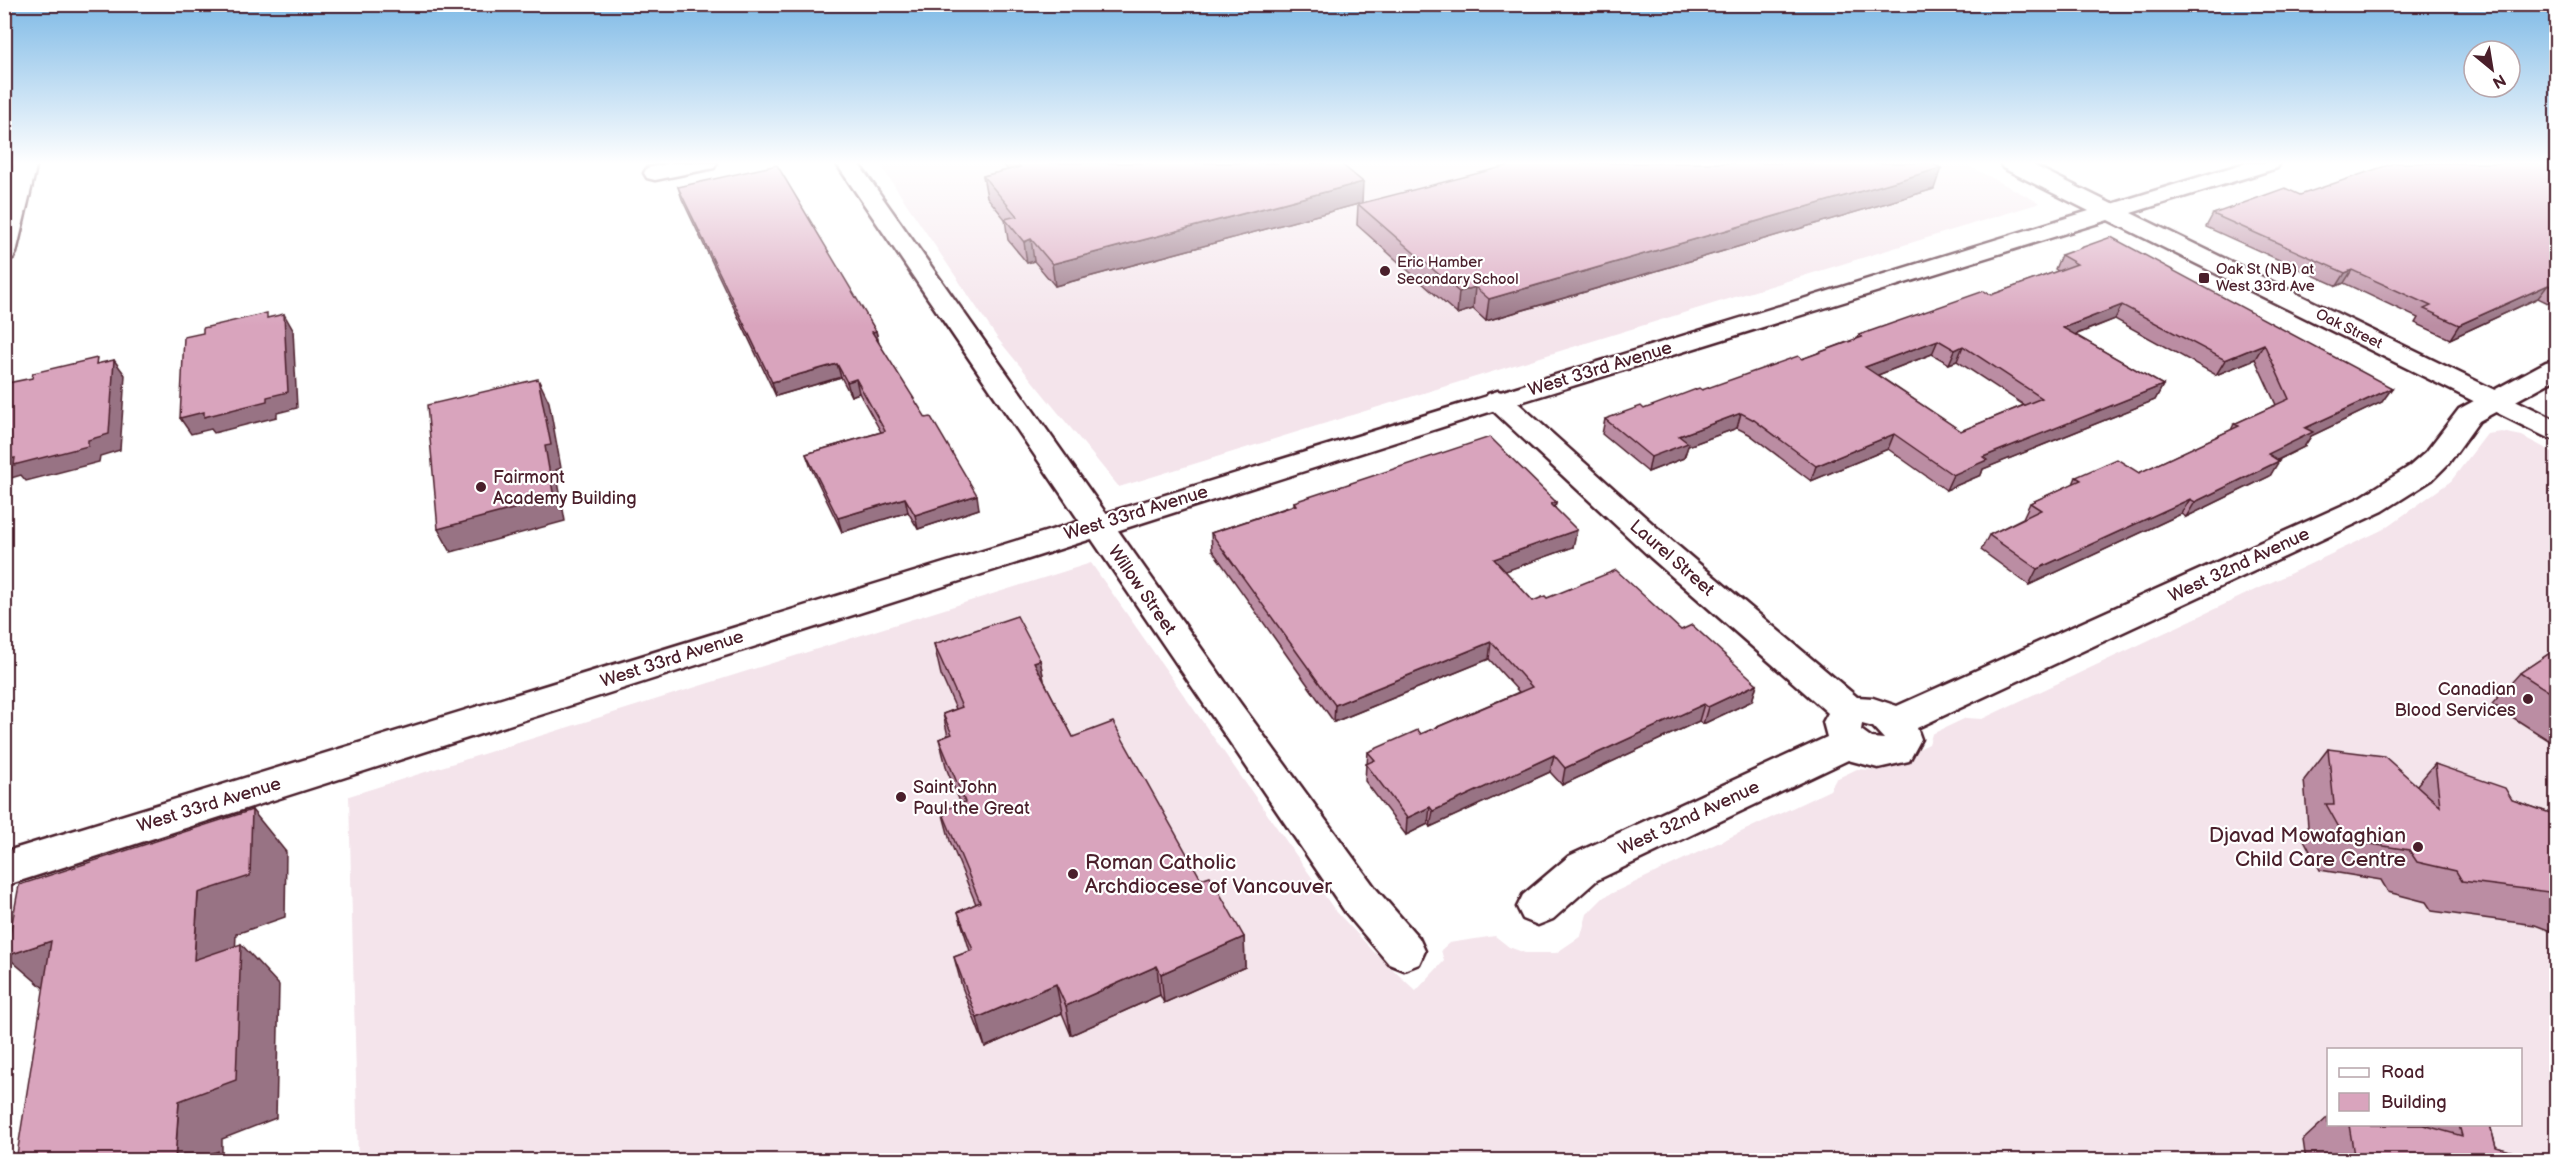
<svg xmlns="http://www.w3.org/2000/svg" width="2561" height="1165" font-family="'Balsamiq Sans',sans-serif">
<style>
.built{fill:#f4e4eb;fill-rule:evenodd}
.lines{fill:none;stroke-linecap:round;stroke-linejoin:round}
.street-casing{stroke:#4a1f2b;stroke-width:5}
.secondary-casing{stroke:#4a1f2b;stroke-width:5}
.street{fill:#fff;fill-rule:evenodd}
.secondary{fill:#fff;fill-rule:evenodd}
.wall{fill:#bb8da3;stroke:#4a1f2b;stroke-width:1.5;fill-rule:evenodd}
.shaded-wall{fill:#987384;stroke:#4a1f2b;stroke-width:1.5}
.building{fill:#d9a4bd;stroke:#4a1f2b;stroke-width:1.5;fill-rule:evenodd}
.poi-dot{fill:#4a1f2b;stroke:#fff;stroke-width:2}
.labels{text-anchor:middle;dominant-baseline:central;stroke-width:4.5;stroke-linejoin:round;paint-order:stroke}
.far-poi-label{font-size:15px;fill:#4a1f2b;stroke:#fff;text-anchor:start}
.far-street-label{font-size:15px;fill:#4a1f2b;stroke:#fff}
.street-label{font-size:18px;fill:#4a1f2b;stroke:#fff}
.poi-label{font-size:18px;fill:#4a1f2b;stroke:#fff;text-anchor:start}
.near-poi-label{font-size:21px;fill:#4a1f2b;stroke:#fff;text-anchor:end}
</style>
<rect width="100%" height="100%" fill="#fff"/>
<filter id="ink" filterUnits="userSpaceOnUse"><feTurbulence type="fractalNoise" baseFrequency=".0167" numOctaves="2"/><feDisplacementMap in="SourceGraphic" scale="12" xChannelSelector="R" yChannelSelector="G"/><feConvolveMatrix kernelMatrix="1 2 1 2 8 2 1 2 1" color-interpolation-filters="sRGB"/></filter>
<g filter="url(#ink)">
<!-- built -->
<g class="built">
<polygon points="879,163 1963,163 2040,203 1119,487 998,339"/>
<path d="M2502,432L2522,436L2556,454V1160H358L349,796L1091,563L1334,909L1375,953L1416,991L1444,961L1441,950L1449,943L1495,936L1509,947L1525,953H1556L1581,936L1587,914L1604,897L1830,790L1836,779L1857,769L1875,770L1929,744L1932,734L1966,718L1982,719L2384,529L2451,481L2487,434ZM2328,1050H2520V1124H2328Z"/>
</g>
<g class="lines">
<!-- street casing -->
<g class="street-casing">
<g id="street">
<polygon points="15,163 37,163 16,253 13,258 4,260 4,203"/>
<polygon points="671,163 717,163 714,168 655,180 647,178 644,173 647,168"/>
<polygon points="836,163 858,163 1240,703 1376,889 1419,938 1425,951 1419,964 1404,970 1389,964 1346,913"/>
<path d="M2556,360V379L2479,421L2448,464L2432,480L2383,511L1917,728L1921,739L1909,761L1878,768L1848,760L1597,880L1553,919L1538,925L1523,919L1517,907L1523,895L1569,856L1827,737L1823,722L1828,713L1650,557L1488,406L1484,400L1488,394L1498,391L1508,394L1672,541L1857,697L1873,698L1897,706L2361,497L2410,466L2426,452L2459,409L2546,362ZM1862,724L1873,727L1884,739L1872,738L1861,730Z"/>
</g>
</g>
<!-- secondary casing -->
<g class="secondary-casing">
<polygon id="secondary" points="2000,163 2029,163 2112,204 2245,163 2280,163 2277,168 2131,213 2556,420 2556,440 2546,437 2108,220 1508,406 4,886 4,852 2089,211 2003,168"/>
</g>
<!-- street -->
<use href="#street" class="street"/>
<!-- secondary -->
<use href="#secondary" class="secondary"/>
</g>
<!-- wall -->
<g class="wall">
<polygon points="1002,163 1340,163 1362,203 1934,189 1486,321 1473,309 1457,314 1357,225 1358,204 1055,286 1034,261 1027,263 1008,240 1005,219 987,197 983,176 1008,170"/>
<polygon points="2556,163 2556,299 2548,303 2538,298 2450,339 2415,323 2418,318 2344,283 2337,286 2206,227 2213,214 2300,195"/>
<polygon points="678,187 876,331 879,344 979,509 918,529 908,512 842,532 811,468 806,454 881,432 859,393 851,396 841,377 776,396 682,199"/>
<path d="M2061,255L2392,388L2382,402L2311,436L2304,447L2278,460L2270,476L2186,517L2181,514L2029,585L1981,550L1989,535L2023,518L2030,503L2073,484L2076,477L2139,473L2231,430L2234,424L2276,405L2255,359L2216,375L2115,319L2075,335L2163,385L2155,400L1983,469L1981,475L1946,490L1888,449L1811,481L1749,434L1737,428L1688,446L1684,458L1648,472L1602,434L1605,419L1644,409L1802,359L1858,338L1859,335L1991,295L2058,271L2055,269ZM1932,354L1949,364L1957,361L2024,405L1961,431L1878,375Z"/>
<polygon points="1294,502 1556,502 1555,509 1573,547 1505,571 1533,601 1547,598 1681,630 1757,684 1752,701 1703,724 1699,721 1562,785 1550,772 1430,827 1428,824 1406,835 1365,781 1366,764 1367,764 1368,752 1421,734 1519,692 1489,659 1334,722 1212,550 1211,533 1294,505"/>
<polygon points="934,644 1040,660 1044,681 1073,737 1201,879 1244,937 1245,967 1164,1003 1160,995 1071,1035 1062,1013 985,1047 962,987 954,957 970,951 958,912 976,904 950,841 942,811 961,804 947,770 939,739 948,736 943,714 956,709 941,675"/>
<polygon points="2556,649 2556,745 2492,704 2520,673"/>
<polygon points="2328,749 2416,786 2435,764 2512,800 2556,815 2556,933 2535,925 2432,911 2426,902 2388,892 2381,880 2320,870 2301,834 2308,826 2304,780"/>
<polygon points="2328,1117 2328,1125 2490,1125 2496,1147 2544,1161 2306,1161 2303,1140"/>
</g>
<!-- shaded-wall -->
<g class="shaded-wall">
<polygon points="1941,168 1934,189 1486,321 1489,299"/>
<polygon points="1363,182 1362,203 1055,286 1052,264"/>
<polygon points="1031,239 1034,261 1027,263 1024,242"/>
<polygon points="2352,270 2344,283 2337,286 2345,273"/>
<polygon points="2548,285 2538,298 2450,339 2459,325"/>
<polygon points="1475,287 1473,309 1457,314 1459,292"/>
<polygon points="2556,291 2556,299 2548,303"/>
<polygon points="2122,305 2115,319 2056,342 2063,328"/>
<polygon points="284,314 293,330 297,408 277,413 277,417 214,433 211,429 191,434 180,418"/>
<polygon points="876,331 879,345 872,332"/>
<polygon points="1938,340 1932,354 1860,382 1865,367"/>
<polygon points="2264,344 2255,359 2216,375 2225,360"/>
<polygon points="1963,346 1957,361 1949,364 1955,350"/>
<polygon points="114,360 125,375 120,450 100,456 99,462 26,481 21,475 8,479 4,474 4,460"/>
<polygon points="837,364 841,377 776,396 772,382"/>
<polygon points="538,379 549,402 561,468 556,470 565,521 451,552 438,529 545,446"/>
<polygon points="856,379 859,393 851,396 847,382"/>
<polygon points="2163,385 2155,400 1983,469 1981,475 1946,490 1953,475 1983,457"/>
<polygon points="2392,388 2382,402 2311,436 2304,447 2259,469 2268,454 2305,428"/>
<polygon points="1741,413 1737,428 1688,446 1684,458 1648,472 1651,457 1679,436"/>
<polygon points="1894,434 1888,449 1811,481 1816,466"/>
<polygon points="2279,461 2270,476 2186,517 2195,502"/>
<polygon points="977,495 979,509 918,529 915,515"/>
<polygon points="905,498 908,512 842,532 838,518"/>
<polygon points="2190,499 2181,514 2029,585 2037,569"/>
<polygon points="1556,502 1553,519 1551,504"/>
<polygon points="1577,530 1573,547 1492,576 1494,559"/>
<polygon points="1491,642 1489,659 1334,722 1335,705"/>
<polygon points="1040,660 1046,691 1034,662"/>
<polygon points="1757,684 1752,701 1703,724 1708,707"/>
<polygon points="1704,704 1699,721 1562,785 1565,768"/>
<polygon points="1554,755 1550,772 1430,827 1433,811"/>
<polygon points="1430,807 1428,824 1406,835 1407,818"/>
<polygon points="252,810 286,852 285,917 236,934 233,1001 194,960 198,893"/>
<polygon points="1244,937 1245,967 1164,1003 1161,974"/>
<polygon points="51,941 53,996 6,956"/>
<polygon points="241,944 279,985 276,1118 222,1139 222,1154 229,1161 175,1161 179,1101"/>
<polygon points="1157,966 1160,995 1071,1035 1066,1006"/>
<polygon points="1056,984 1062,1013 985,1047 977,1018"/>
</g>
<!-- building -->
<g class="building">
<polygon points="1017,163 1340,163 1363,182 1052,264 1031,239 1024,242 1005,219 1017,216 983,176 1020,167"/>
<polygon points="1518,163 1931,163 1941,168 1489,299 1475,287 1459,292 1358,204"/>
<polygon points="2394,163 2556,163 2556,289 2548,285 2459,325 2424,309 2431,306 2352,270 2345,273 2213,214 2285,188 2300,195"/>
<polygon points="777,165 876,331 872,332 926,418 931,417 977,495 915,515 905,498 838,518 806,454 885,431 856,379 847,382 837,364 772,382 678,187"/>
<path d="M2111,237L2392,388L2305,428L2313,432L2268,454L2279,461L2195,502L2190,499L2037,569L1989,535L2041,510L2030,503L2081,480L2076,477L2117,459L2139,473L2239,426L2234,424L2289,399L2264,344L2225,360L2122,305L2063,328L2163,385L1983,457L1987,460L1953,475L1894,434L1816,466L1754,420L1741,413L1679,436L1688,443L1651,457L1605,419L1641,406L1644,409L1699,388L1702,390L1798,356L1802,359L1862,337L1859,335L1984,291L1991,295L2077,264L2061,255ZM1938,340L1955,350L1963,346L2042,398L1961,431L1865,367Z"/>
<polygon points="267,313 267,318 284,314 288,392 267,397 267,401 204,417 204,412 180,418 184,337 203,333 203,328"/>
<polygon points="97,358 96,364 114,360 109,434 88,440 88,446 14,465 15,458 4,460 4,407 8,383 32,378 33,373"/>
<polygon points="538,379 551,445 545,446 554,498 438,529 427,405"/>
<polygon points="1490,437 1556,502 1551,504 1577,530 1494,559 1533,601 1545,596 1547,598 1616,570 1681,630 1692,625 1757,684 1708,707 1704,704 1565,768 1554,755 1433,811 1430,807 1407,818 1366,764 1375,760 1368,752 1418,730 1421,734 1532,687 1491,642 1335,705 1211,533 1296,505 1294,502"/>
<polygon points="1017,616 1040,660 1034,662 1073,737 1113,722 1201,879 1210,876 1244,937 1161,974 1157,966 1066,1006 1056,984 977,1018 954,957 973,950 958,912 980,902 942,811 965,802 939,739 952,734 943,714 962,707 934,644"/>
<polygon points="2556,649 2556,696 2520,673"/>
<polygon points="2328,749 2384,756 2440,806 2435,764 2505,788 2512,800 2556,815 2556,893 2462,881 2456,871 2417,862 2409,850 2346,840 2326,804 2334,804"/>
<polygon points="252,810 250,876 198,893 194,960 241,944 236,1080 179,1101 175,1161 16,1161 51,941 6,956 19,885"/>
<polygon points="2349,1125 2423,1125 2462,1136 2459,1125 2490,1125 2496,1147 2544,1161 2355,1161"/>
<polygon points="218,1151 218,1161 194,1161"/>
</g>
</g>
<!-- sky -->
<linearGradient id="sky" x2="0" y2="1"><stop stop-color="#7fbae6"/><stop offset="0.5" stop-color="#fff"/><stop offset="1" stop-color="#fff" stop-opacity="0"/></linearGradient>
<rect width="2561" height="326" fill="url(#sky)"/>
<!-- markers -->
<g class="poi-dot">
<circle cx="1385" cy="271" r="6"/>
<rect x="2198" y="272" width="12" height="12" rx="3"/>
<circle cx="481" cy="487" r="6"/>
<circle cx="2528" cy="699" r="6"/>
<circle cx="901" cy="797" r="6"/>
<circle cx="2418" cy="847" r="6"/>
<circle cx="1073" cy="874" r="6"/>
</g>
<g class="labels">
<!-- far-poi labels -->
<g class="far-poi-label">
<text x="1397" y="262">Eric Hamber<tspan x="1397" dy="17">Secondary School</tspan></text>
<text x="2216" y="269">Oak St (NB) at<tspan x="2216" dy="17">West 33rd Ave</tspan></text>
</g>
<!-- far-street labels -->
<g class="far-street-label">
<text transform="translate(2349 329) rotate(26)">Oak Street</text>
</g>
<!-- street labels -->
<g class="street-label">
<text transform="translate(1600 369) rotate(-17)">West 33rd Avenue</text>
<text transform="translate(1136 513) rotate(-17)">West 33rd Avenue</text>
<text transform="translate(1672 558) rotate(41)">Laurel Street</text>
<text transform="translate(2239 565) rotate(-25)">West 32nd Avenue</text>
<text transform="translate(1142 590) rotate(55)">Willow Street</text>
<text transform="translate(672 659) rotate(-18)">West 33rd Avenue</text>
<text transform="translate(209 805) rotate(-17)">West 33rd Avenue</text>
<text transform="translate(1689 818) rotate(-25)">West 32nd Avenue</text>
</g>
<!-- poi labels -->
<g class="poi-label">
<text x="493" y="477">Fairmont<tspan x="493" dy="21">Academy Building</tspan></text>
<text x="2516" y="689" text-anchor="end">Canadian<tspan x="2516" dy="21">Blood Services</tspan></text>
<text x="913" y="787">Saint John<tspan x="913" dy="21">Paul the Great</tspan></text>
</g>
<!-- near-poi labels -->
<g class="near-poi-label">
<text x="2406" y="835">Djavad Mowafaghian<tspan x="2406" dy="24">Child Care Centre</tspan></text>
<text x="1085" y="862" text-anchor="start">Roman Catholic<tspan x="1085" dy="24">Archdiocese of Vancouver</tspan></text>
</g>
</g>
<!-- margin -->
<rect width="2561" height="1165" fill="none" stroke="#fff" stroke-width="24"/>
<rect x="12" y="12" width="2537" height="1141" fill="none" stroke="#4a1f2b" stroke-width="2" filter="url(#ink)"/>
<!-- legend -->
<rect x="2327" y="1048" width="195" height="78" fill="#ffffff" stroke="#b7a5aa" stroke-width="1.5"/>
<rect x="2339" y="1068" width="30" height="9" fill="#ffffff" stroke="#b7a5aa" stroke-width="1.5"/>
<text x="2381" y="1078" font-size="18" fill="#4a1f2b">Road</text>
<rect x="2339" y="1093" width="30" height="18" fill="#d9a4bd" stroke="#b7a5aa" stroke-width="1.5"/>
<text x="2381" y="1108" font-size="18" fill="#4a1f2b">Building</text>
<!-- north arrow -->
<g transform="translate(2492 69) rotate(150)"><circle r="28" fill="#ffffff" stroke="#b7a5aa" stroke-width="1.5"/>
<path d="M0-4.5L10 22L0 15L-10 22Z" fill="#4a1f2b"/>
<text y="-9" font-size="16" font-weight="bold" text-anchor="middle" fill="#4a1f2b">N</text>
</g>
</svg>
